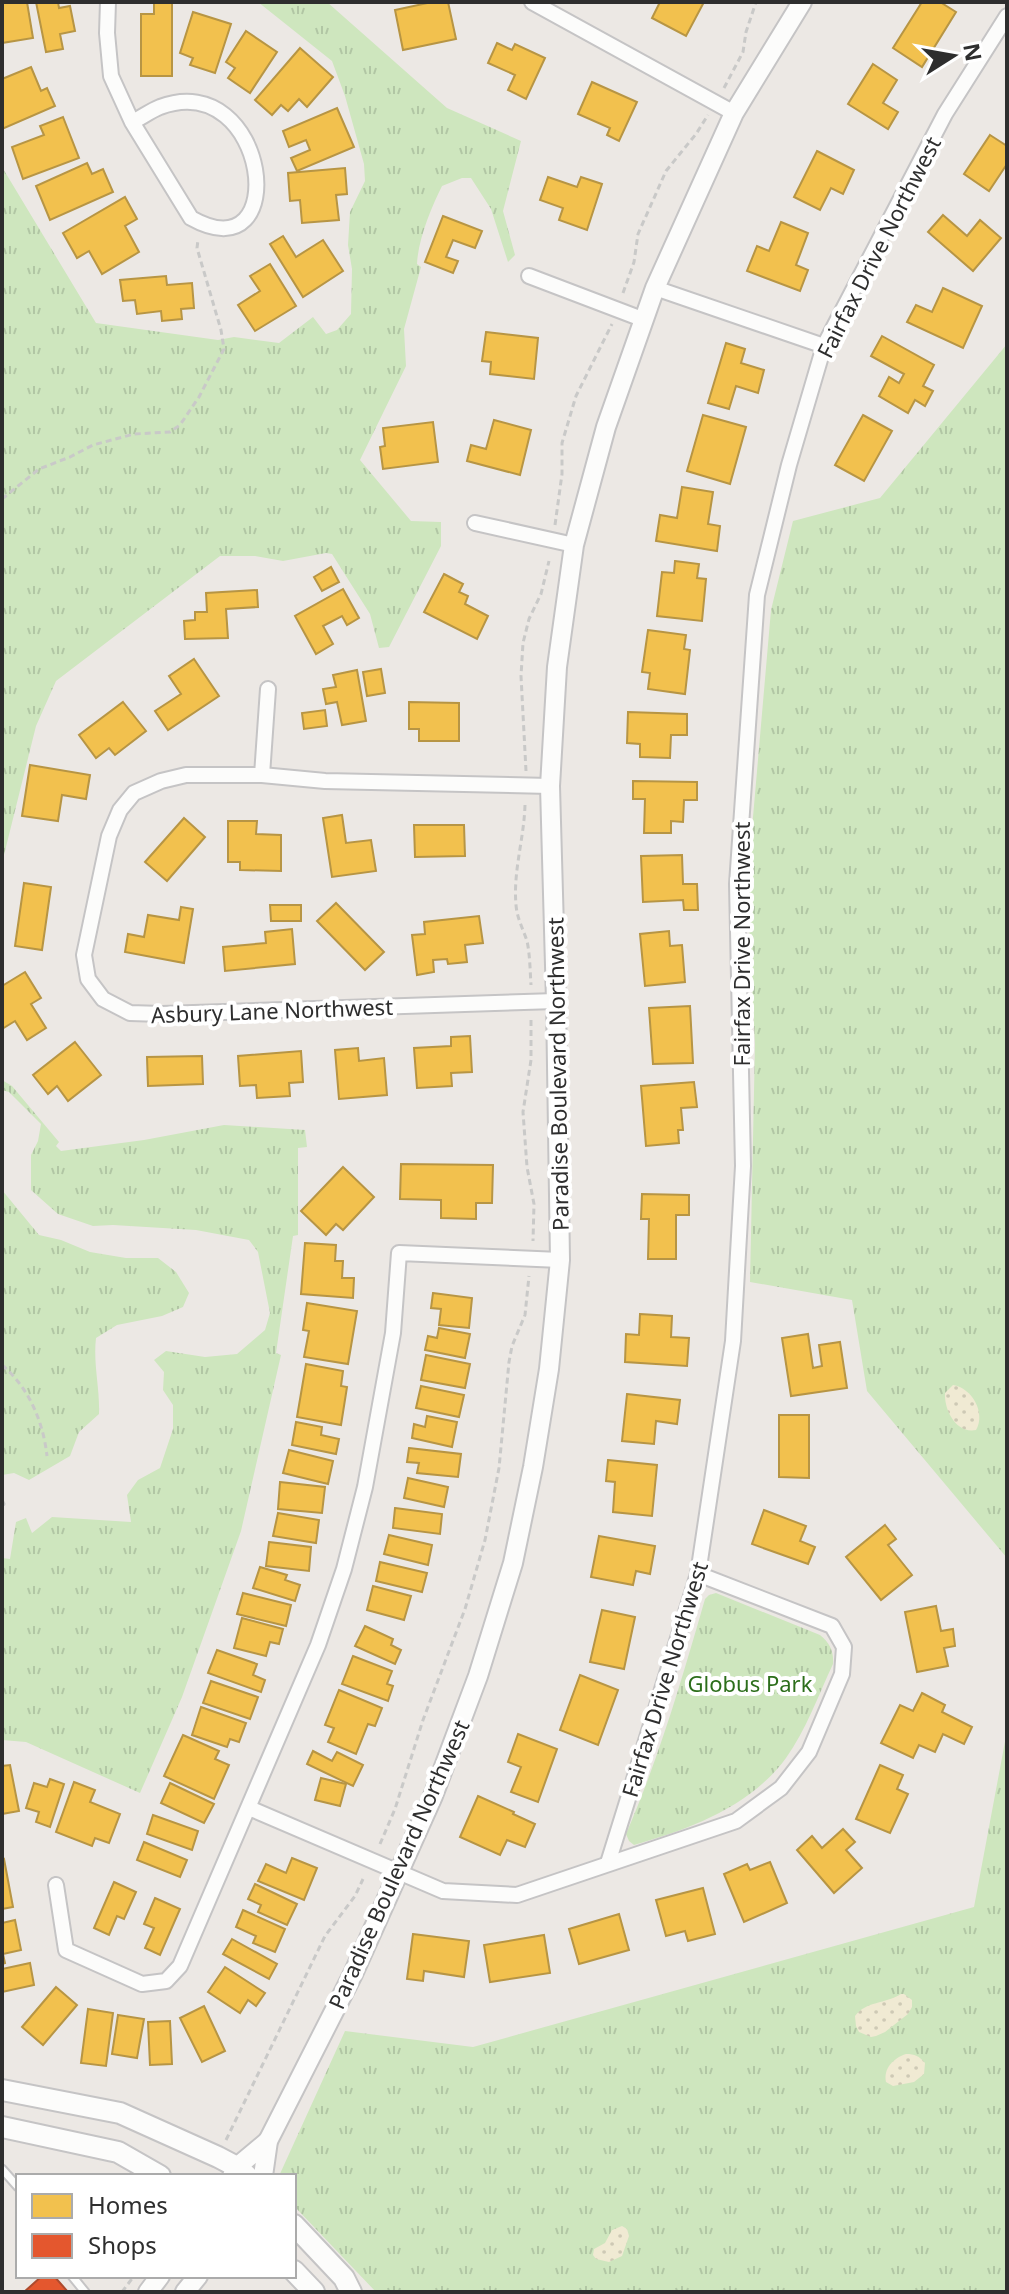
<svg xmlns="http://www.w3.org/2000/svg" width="1009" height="2294" font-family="'Noto Sans',sans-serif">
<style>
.grass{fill:url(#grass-tufts)}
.sand{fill:url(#sand-dots)}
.homes{fill:#f2c14e;stroke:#b79544;stroke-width:2}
.shops{fill:#e4572e;stroke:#ad4b2e;stroke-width:2}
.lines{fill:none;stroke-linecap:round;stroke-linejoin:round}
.service-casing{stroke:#c5c4c5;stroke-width:11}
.minor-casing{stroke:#c5c4c5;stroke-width:18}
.tertiary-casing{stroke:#c5c4c5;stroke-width:22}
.secondary-casing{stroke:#c5c4c5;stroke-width:24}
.path{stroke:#c9c9c8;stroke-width:3;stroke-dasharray:6 4;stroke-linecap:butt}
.service{stroke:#fcfcfb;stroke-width:7}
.minor{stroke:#fcfcfb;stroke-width:14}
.tertiary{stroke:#fcfcfb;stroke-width:18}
.secondary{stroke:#fcfcfb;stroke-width:20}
.labels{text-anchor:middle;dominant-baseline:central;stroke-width:8;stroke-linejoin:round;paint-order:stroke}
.street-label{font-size:22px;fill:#2e2e2e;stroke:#fff}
.park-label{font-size:22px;fill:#2c6e1b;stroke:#fff}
</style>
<defs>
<pattern id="grass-tufts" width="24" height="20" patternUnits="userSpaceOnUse" patternTransform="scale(2)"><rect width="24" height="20" fill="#cee6be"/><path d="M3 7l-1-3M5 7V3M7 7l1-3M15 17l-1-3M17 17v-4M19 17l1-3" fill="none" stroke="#b1c6a4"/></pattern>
<pattern id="sand-dots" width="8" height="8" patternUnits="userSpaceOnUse" patternTransform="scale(2)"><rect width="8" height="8" fill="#f0ead3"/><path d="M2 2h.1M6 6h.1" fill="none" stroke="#cec9b5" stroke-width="1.8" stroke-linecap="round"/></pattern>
</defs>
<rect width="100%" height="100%" fill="#ece8e4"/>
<!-- grass -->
<g class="grass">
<path d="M258,2H327L447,108L521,141L503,211L515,255L508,262L491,209L471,178H462L442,186C431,208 418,240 417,264L421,267L404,329L406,366L360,460L411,521L441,522V546L389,647L379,648L370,614L332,554L326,553L283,561L255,556H220L56,681L36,726L4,855H2V167L96,323L218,340L234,337L279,343L313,317L326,334L337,330L351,314L352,269L348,245L350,212L365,181L364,164L345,96L332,61Z"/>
<polygon points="1007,344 1007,1558 867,1391 852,1300 750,1282 755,1044 747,886 771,610 793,521 880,498"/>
<polygon points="2,1080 12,1086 59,1142 56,1146 61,1151 144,1140 224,1125 305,1130 307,1147 298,1148 298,1235 293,1236 276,1353 281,1355 241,1531 182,1697 140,1793 26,1742 2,1740 2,1558 10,1559 16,1522 26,1518 32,1533 52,1517 131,1522 127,1495 138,1480 160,1468 173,1429 173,1405 163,1390 164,1372 154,1360 166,1351 205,1357 237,1354 265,1330 270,1313 258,1252 249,1240 196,1230 113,1225 93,1226 58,1214 31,1190 31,1155 38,1141 41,1124 9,1092 2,1090"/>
<path d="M2,1190L39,1235L61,1240L90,1252L126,1258H158L176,1272L189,1293L183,1307L162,1316L117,1325L96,1338C93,1364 100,1388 99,1414L79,1432L70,1456L29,1480L14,1473L2,1475Z"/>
<path d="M716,1593L820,1635C830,1643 834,1652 833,1664C818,1696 806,1730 786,1758C750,1807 690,1829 634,1845L629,1841L626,1834C659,1758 682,1679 705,1599L709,1595Z"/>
<polygon points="1007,1731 1007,2292 376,2292 294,2206 294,2176 279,2176 345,2031 473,2047 974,1907"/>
</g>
<!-- sand -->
<g class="sand">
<path d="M953,1385C972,1388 986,1413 976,1430C956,1434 944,1410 945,1393Z"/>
<path d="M901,1994H904L912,2000V2007L908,2014L885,2032L876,2036L871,2037L859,2032L856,2026L855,2016C866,2001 885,2004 901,1994Z"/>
<path d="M906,2054C915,2054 919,2056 925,2063L924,2074L914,2082L893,2086L886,2082C883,2068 894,2058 906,2054Z"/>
<polygon points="622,2226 627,2229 629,2236 622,2256 609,2262 596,2259 593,2255 594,2249 605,2243 612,2230"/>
</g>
<!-- homes -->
<g class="homes">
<polygon points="2,2 27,2 33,38 2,43"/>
<polygon points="36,2 58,2 59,8 70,6 75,31 60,34 63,49 46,52"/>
<polygon points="154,2 172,2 172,76 141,76 141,14 154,14"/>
<polygon points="432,2 448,2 456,39 403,50 395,10"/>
<polygon points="660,2 704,2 686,36 652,18"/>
<polygon points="922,2 940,2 956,12 922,67 893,48"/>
<polygon points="193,12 231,24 215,73 190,65 193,58 180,53"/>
<polygon points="246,31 277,52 250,93 228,78 235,68 226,62"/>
<polygon points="497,43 512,50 515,44 545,58 526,99 508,90 515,75 488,63"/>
<polygon points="300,48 333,77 307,107 299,99 288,111 281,105 272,115 255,100"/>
<polygon points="873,64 897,80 883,103 898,112 888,129 848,104"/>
<polygon points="31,67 41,91 47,88 55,106 2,129 2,79"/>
<polygon points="592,82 637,102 619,141 607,135 610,128 578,114"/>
<polygon points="337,108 354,147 297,171 291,158 310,150 306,140 289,147 283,131"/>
<polygon points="63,117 79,158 23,179 12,147 44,135 40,126"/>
<polygon points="990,135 1007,146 1007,164 989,191 964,174"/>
<polygon points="817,151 854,170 843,194 831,188 820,210 794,197"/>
<polygon points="87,163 92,174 103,169 113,192 50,220 36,186"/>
<polygon points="345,168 347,194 336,195 339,220 302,223 300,200 290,201 288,173"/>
<polygon points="548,177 577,187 581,177 602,184 587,230 559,220 563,208 540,200"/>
<polygon points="125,197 137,219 125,226 139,252 102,274 89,251 77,258 63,233"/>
<polygon points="943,215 967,236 980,220 1001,238 973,271 928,232"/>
<polygon points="443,216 482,231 475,248 453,240 446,257 458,261 453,273 425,262"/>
<polygon points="781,222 808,233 796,265 808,270 800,291 747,271 757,246 769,251"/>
<polygon points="283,236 296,257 323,240 343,271 303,297 270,244"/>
<polygon points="270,264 296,306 255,331 238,305 260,291 250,276"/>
<polygon points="166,276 167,285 192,283 194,308 181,309 182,319 162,321 161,311 137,314 135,300 123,301 120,280"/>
<polygon points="943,288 982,306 963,348 907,322 916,305 932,312"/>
<polygon points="486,332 538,338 534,379 490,374 491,362 482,361"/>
<polygon points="882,336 934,365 923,386 933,391 925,406 915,400 908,413 879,396 889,377 899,383 904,374 871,356"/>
<polygon points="726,343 745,349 741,363 764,370 758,393 736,386 729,409 708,403"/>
<polygon points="703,415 746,427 730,484 687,471"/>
<polygon points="863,415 892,431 864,481 835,465"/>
<polygon points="494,420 531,430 520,475 467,461 471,445 486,449"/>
<polygon points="433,422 438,462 383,469 380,447 385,446 383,428"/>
<polygon points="682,487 713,492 708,524 720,526 717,551 656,541 660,515 677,518"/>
<polygon points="675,561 699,564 697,578 706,579 702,621 657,616 662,572 674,573"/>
<polygon points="331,567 339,582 322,591 314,577"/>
<polygon points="444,574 463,584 459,592 468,596 465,604 488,616 477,639 424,612"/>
<polygon points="343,589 359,618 347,625 342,616 323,626 333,644 316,654 295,616"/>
<polygon points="257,590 258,607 226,609 228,638 185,639 184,621 195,620 195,612 207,612 206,593"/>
<polygon points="648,630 686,635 684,649 690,650 685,694 648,689 650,673 642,672"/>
<polygon points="194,659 219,696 168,730 155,711 181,694 169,676"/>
<polygon points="381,669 385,693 367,696 363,672"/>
<polygon points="357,670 366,721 342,725 337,702 326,704 323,689 336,687 333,675"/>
<polygon points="123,702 146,731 115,755 109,748 96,758 79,735"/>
<polygon points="409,702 459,703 459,741 419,741 419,729 409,729"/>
<polygon points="325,710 327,726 304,729 302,713"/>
<polygon points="628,712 687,714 687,735 671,735 670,758 640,757 640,744 627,743"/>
<polygon points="30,765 90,775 86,799 62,795 58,821 22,816"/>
<polygon points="633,781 697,782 697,800 684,800 683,822 671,821 671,833 644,833 645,799 633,799"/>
<polygon points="342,815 346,843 371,840 376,871 332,877 323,818"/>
<polygon points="184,818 205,837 167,881 145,862"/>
<polygon points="228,821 257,821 256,834 281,835 281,871 240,870 240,862 228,862"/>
<polygon points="414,825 464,825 465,856 415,857"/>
<polygon points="682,855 683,884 697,884 698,910 684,910 683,900 643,902 641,856"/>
<polygon points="24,883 51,887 42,950 15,946"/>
<polygon points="336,903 384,952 365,970 317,921"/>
<polygon points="270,905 301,905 301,921 271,921"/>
<polygon points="181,907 193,909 184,963 125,952 128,934 144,937 148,915 179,920"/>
<polygon points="479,916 483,943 465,945 467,962 448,964 447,959 433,960 434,972 417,975 412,935 425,934 424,922"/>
<polygon points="292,929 295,964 225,971 223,947 266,943 265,932"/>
<polygon points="669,931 670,946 682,945 685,982 645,986 640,934"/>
<polygon points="25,972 41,998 31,1004 46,1028 27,1040 15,1021 2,1029 2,986"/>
<polygon points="690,1006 693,1063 653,1064 649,1008"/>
<polygon points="470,1036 472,1072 451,1073 452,1086 417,1088 414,1048 451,1046 451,1037"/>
<polygon points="75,1042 101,1075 68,1101 57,1086 48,1094 33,1075"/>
<polygon points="358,1048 359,1061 384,1058 387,1095 339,1099 335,1050"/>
<polygon points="301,1051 303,1082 289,1083 290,1096 257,1098 256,1085 240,1086 238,1056"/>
<polygon points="202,1056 203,1084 148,1086 147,1057"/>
<polygon points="694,1082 697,1107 681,1108 683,1130 678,1130 679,1143 646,1146 641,1086"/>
<polygon points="401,1164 493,1165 492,1203 476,1203 476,1219 441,1218 441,1200 400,1199"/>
<polygon points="343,1167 374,1197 343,1230 336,1224 326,1235 301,1211"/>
<polygon points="642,1194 689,1195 689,1215 676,1215 676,1259 648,1259 649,1219 641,1219"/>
<polygon points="305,1243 336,1245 335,1261 343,1261 342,1278 354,1278 353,1298 301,1294"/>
<polygon points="433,1293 472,1298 469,1328 439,1325 441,1309 431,1308"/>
<polygon points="307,1303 357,1311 348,1364 304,1357 309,1331 303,1330"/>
<polygon points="640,1314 672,1316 671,1337 689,1338 687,1366 625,1362 626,1334 639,1335"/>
<polygon points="439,1328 470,1334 465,1358 425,1350 428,1336 437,1338"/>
<polygon points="808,1334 813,1368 822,1366 819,1345 840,1342 847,1388 791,1396 782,1338"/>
<polygon points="426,1355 470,1364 465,1388 421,1380"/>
<polygon points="306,1364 343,1371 341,1386 347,1387 341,1425 297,1417"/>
<polygon points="421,1386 464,1395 459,1417 416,1408"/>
<polygon points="627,1394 680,1400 677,1424 656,1421 654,1444 622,1441"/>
<polygon points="779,1415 809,1415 809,1478 779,1477"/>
<polygon points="427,1416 457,1422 452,1447 412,1438 414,1424 425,1427"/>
<polygon points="296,1422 322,1427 321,1435 339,1439 336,1454 292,1445"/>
<polygon points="409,1448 461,1454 458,1477 417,1473 419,1463 407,1462"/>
<polygon points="289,1450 333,1461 328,1484 283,1473"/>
<polygon points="608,1460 657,1465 652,1516 613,1512 615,1482 606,1481"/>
<polygon points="408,1478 448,1487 444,1507 404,1498"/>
<polygon points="280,1482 325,1487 322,1513 278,1509"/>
<polygon points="395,1508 442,1514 440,1534 393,1528"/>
<polygon points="764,1510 806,1526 800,1541 815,1547 808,1564 752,1544"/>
<polygon points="278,1513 319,1520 316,1543 273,1536"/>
<polygon points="885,1525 896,1539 888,1545 912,1575 881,1600 846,1557"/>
<polygon points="389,1535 432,1545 428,1565 384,1554"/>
<polygon points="599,1536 655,1546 650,1574 636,1571 633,1585 591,1577"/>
<polygon points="269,1542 311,1547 309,1571 266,1566"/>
<polygon points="380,1562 427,1573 422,1592 376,1581"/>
<polygon points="260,1567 287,1575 285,1580 300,1585 295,1601 253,1588"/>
<polygon points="373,1586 411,1596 404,1620 367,1610"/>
<polygon points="243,1593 291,1605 286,1626 237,1614"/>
<polygon points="936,1606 941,1631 953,1629 955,1646 944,1648 948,1666 917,1672 905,1612"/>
<polygon points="602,1610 635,1617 624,1669 590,1662"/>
<polygon points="242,1618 283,1629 279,1644 270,1642 266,1656 234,1648"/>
<polygon points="365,1626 393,1639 391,1645 401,1650 395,1664 355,1646"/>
<polygon points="217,1650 257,1664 253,1675 265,1680 261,1692 208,1673"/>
<polygon points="353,1656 392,1671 387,1684 393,1686 388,1701 342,1684"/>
<polygon points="580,1675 618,1690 598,1745 560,1730"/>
<polygon points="211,1681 258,1697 250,1719 203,1703"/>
<polygon points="339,1690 382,1708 375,1726 368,1724 356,1754 328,1742 334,1728 325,1725"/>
<polygon points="922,1693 945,1705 942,1712 972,1727 964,1744 943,1734 935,1752 919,1745 913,1758 881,1743 900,1705 913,1711"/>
<polygon points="201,1707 246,1723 239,1742 230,1739 227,1747 192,1735"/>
<polygon points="518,1734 557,1749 538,1802 511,1792 521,1767 508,1762"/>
<polygon points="183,1735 219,1751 215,1759 229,1765 214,1799 164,1776"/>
<polygon points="313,1751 332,1761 337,1752 363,1765 353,1786 307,1764"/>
<polygon points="10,1765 19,1811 2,1814 2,1766"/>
<polygon points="880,1765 903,1775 897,1789 908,1794 890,1833 856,1819"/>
<polygon points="321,1778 346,1784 340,1806 315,1800"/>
<polygon points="50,1779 64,1784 50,1827 36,1822 39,1812 26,1808 34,1783 47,1787"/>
<polygon points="74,1782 95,1790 90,1802 120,1814 109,1843 95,1838 92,1846 56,1832"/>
<polygon points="170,1783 214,1804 204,1823 161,1803"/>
<polygon points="478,1796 514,1812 513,1814 535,1824 525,1847 507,1840 500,1855 460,1837"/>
<polygon points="153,1815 198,1831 192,1850 147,1834"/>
<polygon points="843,1829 855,1842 846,1850 862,1868 834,1893 797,1850 812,1836 822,1848"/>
<polygon points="144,1842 187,1860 180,1877 137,1860"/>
<polygon points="292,1858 317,1868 304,1900 258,1881 266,1864 286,1873"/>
<polygon points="4,1859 13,1907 2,1909 2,1860"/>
<polygon points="770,1862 787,1903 744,1922 724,1874 747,1864 750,1870"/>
<polygon points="114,1882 136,1892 124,1919 117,1916 109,1935 94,1928"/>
<polygon points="255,1884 297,1904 287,1925 258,1912 261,1905 248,1899"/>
<polygon points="703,1888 715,1934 688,1941 685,1931 666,1936 656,1900"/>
<polygon points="155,1898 180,1909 160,1955 145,1948 154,1928 144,1924"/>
<polygon points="243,1910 285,1929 275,1952 253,1943 256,1936 236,1927"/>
<polygon points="619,1914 629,1950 579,1964 569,1929"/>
<polygon points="15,1920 21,1950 3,1954 5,1963 2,1964 2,1923"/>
<polygon points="413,1934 469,1941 464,1977 424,1971 423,1981 407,1979"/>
<polygon points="544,1935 550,1973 490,1982 484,1945"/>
<polygon points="232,1939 277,1964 269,1979 223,1954"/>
<polygon points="30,1963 34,1985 2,1992 2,1969"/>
<polygon points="225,1967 265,1993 256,2006 248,2000 240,2013 208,1992"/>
<polygon points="56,1987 77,2005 43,2045 22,2027"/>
<polygon points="204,2006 225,2051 202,2062 180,2018"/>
<polygon points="88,2009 113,2013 106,2066 81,2063"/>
<polygon points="118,2015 144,2019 137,2058 112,2054"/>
<polygon points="170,2021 172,2064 150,2065 148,2022"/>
</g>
<!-- shops -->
<polygon class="shops" points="42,2276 54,2276 68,2292 24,2292"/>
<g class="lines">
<!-- service casing -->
<g class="service-casing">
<g id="service">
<polyline points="2,2169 18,2187"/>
<polyline points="72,2276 85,2292"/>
</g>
</g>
<!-- minor casing -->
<g class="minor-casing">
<g id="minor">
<path d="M108,2L107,33L111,76L132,122L191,218C294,276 269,67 160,107C150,111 141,118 132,122"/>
<polyline points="532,2 734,113"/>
<polyline points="529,276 642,319"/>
<polyline points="655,288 824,346"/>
<polyline points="475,523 574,545"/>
<polyline points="262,775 268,689"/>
<polyline points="550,786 325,781 262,775 186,775 161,781 134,793 120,810 109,836 84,955 88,979 103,999 130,1013 162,1014 556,1001"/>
<polyline points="249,1808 443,1891 517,1895 736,1821 781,1788 809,1752 842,1674 844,1647 832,1626 698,1574"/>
<polyline points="608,1863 698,1574 733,1341 743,1166 737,884 757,595 789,465 824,346 945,114 1007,16"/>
<polyline points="56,1885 66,1950 142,1984 166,1981 180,1966 318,1645 344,1569 365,1487 393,1333 399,1253 560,1260"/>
</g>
</g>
<!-- tertiary casing -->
<g class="tertiary-casing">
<g id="tertiary">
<polyline points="232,2176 237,2167 268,2141"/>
<polyline points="263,2176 268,2141 353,1974 433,1796 478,1676 513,1563 533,1467 549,1369 560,1260 556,1001 550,786 557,667 574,545 606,427 655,288 734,113 802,2"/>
<polyline points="148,2292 160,2276"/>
<polyline points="185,2292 198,2276"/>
</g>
</g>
<!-- secondary casing -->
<g class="secondary-casing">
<g id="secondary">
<polyline points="2,2090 120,2113 218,2157 237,2167 247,2176"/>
<polyline points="2,2127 118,2152 160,2176"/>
<polyline points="294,2225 344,2278 351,2292"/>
<polyline points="294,2271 314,2292"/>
</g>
</g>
<!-- path -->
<g class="path">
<polyline points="724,88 743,52 746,32 756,2"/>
<polyline points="623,293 634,262 638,234 666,171 696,134 708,115"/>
<polyline points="2,499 39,469 70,457 93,445 134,434 170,432 180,425 199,397 224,349 221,330 197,248 198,240"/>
<polyline points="555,525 562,474 562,443 576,396 612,324"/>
<polyline points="526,771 521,676 523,643 529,619 541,594 549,561"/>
<path d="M525,805C524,839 513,871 516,905C517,918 523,929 527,941C530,955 530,970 531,985"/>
<polyline points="531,1020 531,1060 523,1112 527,1167 534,1204 533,1241"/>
<path d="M2,1365C29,1388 43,1421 47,1456"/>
<polyline points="2,1500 4,1504 2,1509"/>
<polyline points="380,1844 395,1809 423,1720 465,1609 485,1540 499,1468 509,1362 512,1346 525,1315 529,1276"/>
<polyline points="226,2140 325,1936 355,1896 363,1879"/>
<polyline points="122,2292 134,2276"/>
</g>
<!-- service -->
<use href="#service" class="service"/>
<!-- minor -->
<use href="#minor" class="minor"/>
<!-- tertiary -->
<use href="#tertiary" class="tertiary"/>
<!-- secondary -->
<use href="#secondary" class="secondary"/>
</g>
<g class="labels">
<!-- street labels -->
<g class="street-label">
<text transform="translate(878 247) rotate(-63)">Fairfax Drive Northwest</text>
<text transform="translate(741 944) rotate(-90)">Fairfax Drive Northwest</text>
<text transform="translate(272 1010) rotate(-2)">Asbury Lane Northwest</text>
<text transform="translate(557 1074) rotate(-91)">Paradise Boulevard Northwest</text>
<text transform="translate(664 1679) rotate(-73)">Fairfax Drive Northwest</text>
<text transform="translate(398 1864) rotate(-66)">Paradise Boulevard Northwest</text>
</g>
<!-- park labels -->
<g class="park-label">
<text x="750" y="1683">Globus Park</text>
</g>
</g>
<!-- border -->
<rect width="1009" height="2294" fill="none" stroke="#2e2e2e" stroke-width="8"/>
<!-- legend -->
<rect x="16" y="2174" width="280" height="104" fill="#ffffff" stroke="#ababab" stroke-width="2"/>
<rect x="32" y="2194" width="40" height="24" fill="#f2c14e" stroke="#ababab" stroke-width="2"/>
<text x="88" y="2214" font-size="24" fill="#2e2e2e">Homes</text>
<rect x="32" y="2234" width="40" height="24" fill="#e4572e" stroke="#ababab" stroke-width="2"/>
<text x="88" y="2254" font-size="24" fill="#2e2e2e">Shops</text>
<!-- north arrow -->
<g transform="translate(953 56) rotate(79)" stroke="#ffffff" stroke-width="6" paint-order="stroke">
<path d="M0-6L14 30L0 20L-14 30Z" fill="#2e2e2e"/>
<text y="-12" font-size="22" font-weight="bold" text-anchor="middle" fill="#2e2e2e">N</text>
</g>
</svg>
